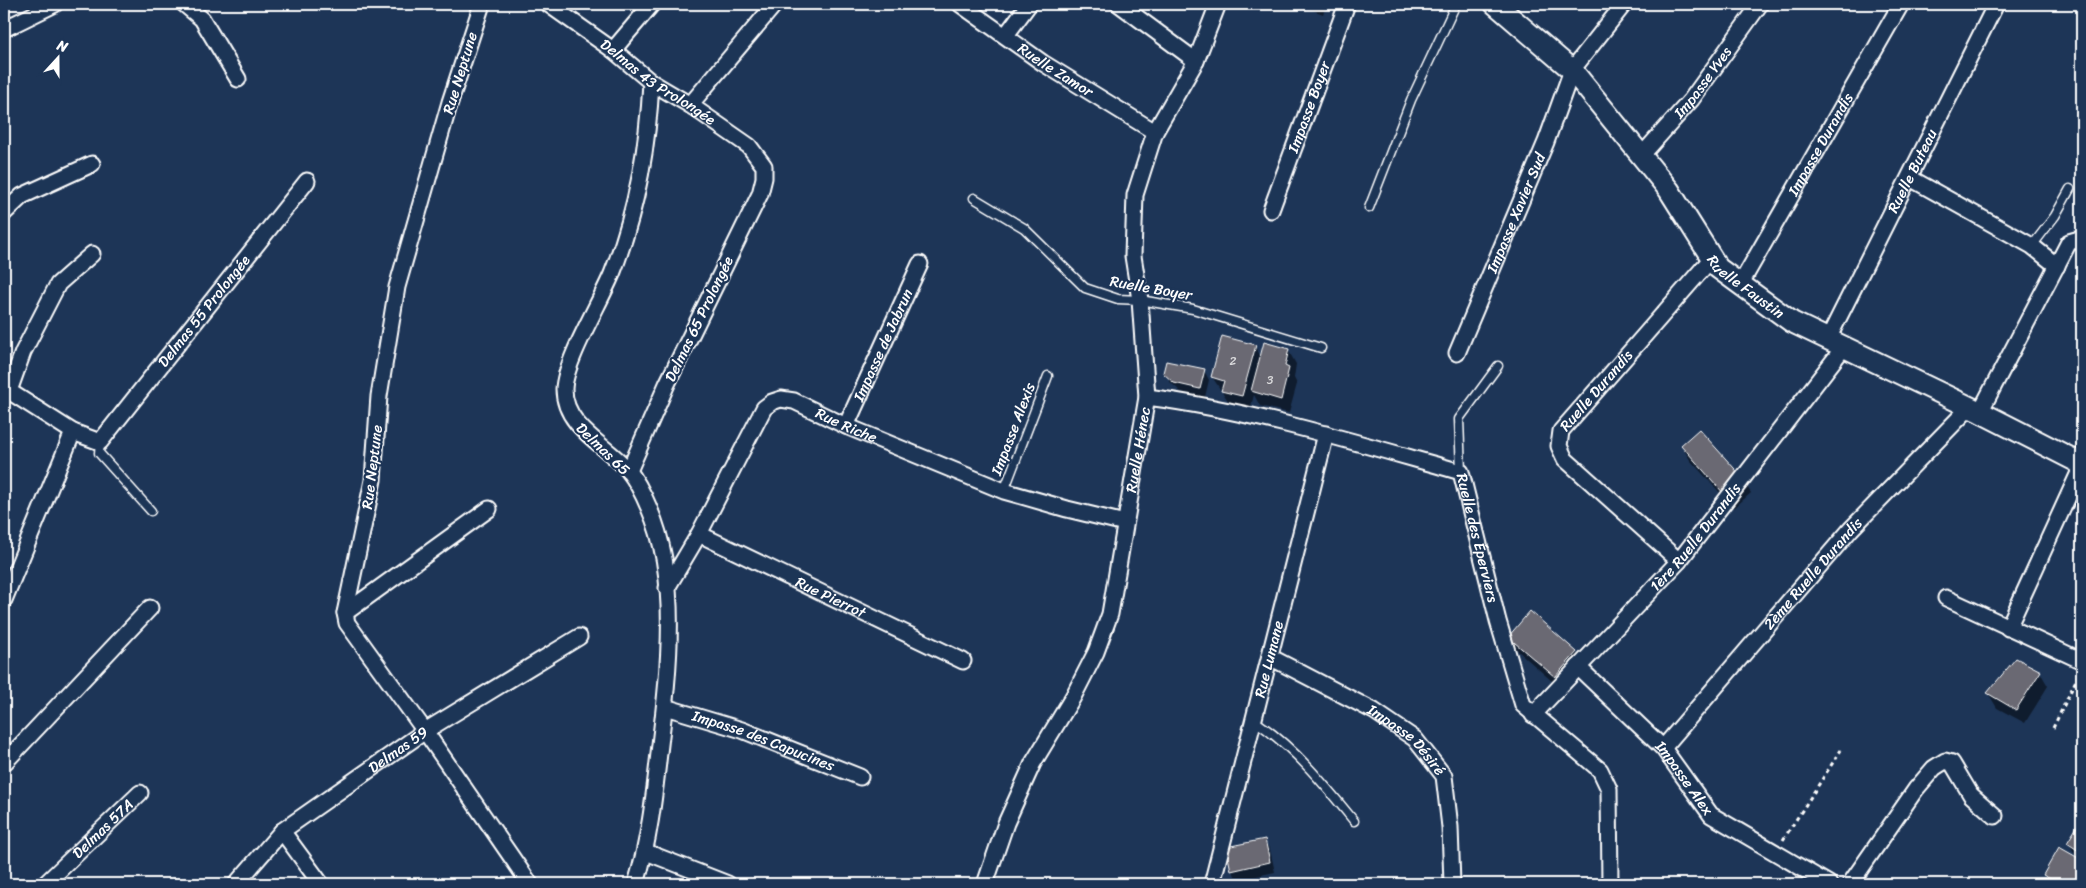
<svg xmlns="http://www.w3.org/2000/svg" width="2086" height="888" font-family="Sriracha,sans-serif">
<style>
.shadow{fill:#0007}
.building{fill:#6a6973;stroke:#fff}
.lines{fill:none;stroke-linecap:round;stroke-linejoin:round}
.service-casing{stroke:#fff;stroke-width:11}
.minor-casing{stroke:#fff;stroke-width:19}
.tertiary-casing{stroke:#fff;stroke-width:24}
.path{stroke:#fff;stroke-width:3;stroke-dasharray:4 4;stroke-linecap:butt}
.service{stroke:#1d3557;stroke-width:8}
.minor{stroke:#1d3557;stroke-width:15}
.tertiary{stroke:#1d3557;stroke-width:20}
.labels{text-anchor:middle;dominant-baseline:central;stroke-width:4.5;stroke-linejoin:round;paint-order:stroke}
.number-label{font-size:12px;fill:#dadadc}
.street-label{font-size:15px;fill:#fff;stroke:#1d3557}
</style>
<rect width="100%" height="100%" fill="#1d3557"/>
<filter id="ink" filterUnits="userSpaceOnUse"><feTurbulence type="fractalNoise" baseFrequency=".02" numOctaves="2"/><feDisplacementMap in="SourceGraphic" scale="10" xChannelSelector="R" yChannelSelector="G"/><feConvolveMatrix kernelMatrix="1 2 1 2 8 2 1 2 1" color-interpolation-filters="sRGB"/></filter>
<g filter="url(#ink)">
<!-- shadow -->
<g class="shadow">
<polygon points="1297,4 1335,4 1333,10 1326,7 1323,14"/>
<polygon points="1255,346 1261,357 1288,350 1296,364 1294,378 1297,384 1289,413 1260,406 1254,395 1250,410 1231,405 1212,377"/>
<polygon points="1204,370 1209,380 1205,397 1181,392 1170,382 1165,372"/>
<polygon points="1682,446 1742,479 1751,493 1734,508 1690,460"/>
<polygon points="1509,637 1576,652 1584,667 1563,691 1518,651"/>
<polygon points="2040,672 2048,686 2025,723 1997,708 1988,693"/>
<polygon points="2079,827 2082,829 2082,884 2050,884 2045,875 2077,859 2069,843"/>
<polygon points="1264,840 1270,850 1275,872 1238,880 1232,871"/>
</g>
<!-- building -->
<g class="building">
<polygon points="1222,336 1256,345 1242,396 1221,391 1224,381 1211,377"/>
<polygon points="1264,342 1289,349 1285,366 1289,368 1281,400 1251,391"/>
<polygon points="1166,361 1205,369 1200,389 1174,383 1163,373"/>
<polygon points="1699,429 1743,478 1725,495 1681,445"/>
<polygon points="1530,611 1577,652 1555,677 1508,637"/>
<polygon points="2016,658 2041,671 2016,710 1987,693"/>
<polygon points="2078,825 2082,828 2082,853 2067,843"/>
<polygon points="1265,839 1270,862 1231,871 1226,847"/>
<polygon points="2059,847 2082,860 2082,884 2059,884 2043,875"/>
</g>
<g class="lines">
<!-- service casing -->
<g class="service-casing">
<g id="service">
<polyline points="974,198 1024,228 1085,288 1118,299 1140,300 1193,309 1321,348"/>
<polyline points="1369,208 1411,100 1456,4"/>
<polyline points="2032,246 2055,216 2070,189"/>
<polyline points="100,442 99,453 151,511"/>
<polyline points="1461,472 1459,419 1498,366"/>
<polyline points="1004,491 1048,376"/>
<path d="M1255,721C1295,748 1324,784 1354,821"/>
</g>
</g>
<!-- minor casing -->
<g class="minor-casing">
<g id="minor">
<polyline points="184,4 202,19 238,79"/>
<polyline points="482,4 450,102 397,287 379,396 373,480 345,613 347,623 425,731 530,884"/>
<path id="s1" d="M548,4L613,50L651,82L690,105L749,146L764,166V178L760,194L667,384L629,471"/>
<path id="s2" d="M960,4L1043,63L1155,132"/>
<polyline points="1119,4 1196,61"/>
<polyline points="4,29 55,4"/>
<polyline points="1006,35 1029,4"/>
<polyline points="613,50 652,4"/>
<polyline points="690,105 775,4"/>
<path id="s3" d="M1641,156L1691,100L1760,4"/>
<polyline points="1910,178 2032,246 2057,266"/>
<path id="s4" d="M1271,210L1347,4"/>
<polyline points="4,213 22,196 92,164"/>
<path id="s5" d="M1740,285L1901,4"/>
<path id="s6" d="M1828,339L1996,4"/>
<path id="s7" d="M1457,353L1546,142L1572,70L1624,4"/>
<path id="s8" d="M4,388L73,432L100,442L307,181"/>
<polyline points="9,391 23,352 58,284 92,254"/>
<path id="s9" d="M1147,397C1254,411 1357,443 1461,472L1498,621L1523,705L1600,770L1609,789L1610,884"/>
<polyline points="1980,412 2069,242 2076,240 2082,243"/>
<path id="s10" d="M846,426L920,264"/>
<path id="s11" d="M699,534L963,661"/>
<path id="s12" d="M1679,561L1565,459L1559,446L1561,431L1712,258"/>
<path id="s13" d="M667,588L699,534L764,408L772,402L781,399L794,401L846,426L1004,491L1067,509L1125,523"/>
<polyline points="1946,598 2082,661"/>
<polyline points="4,600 73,432"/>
<polyline points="345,613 489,509"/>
<polyline points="2008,628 2082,466"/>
<path id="s14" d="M1270,657L1374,711L1415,739L1444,776L1450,827L1452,884"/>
<path id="s15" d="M1578,667L1663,748L1711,815L1829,884"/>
<path id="s16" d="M665,707L742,730L860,777"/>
<path id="s17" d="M1533,715L1679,561L1844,347"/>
<path id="s18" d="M1663,748L1851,529L1970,407"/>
<polyline points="4,763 150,608"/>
<polyline points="282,831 321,884"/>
<polyline points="646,852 728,884"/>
<path id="s19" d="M45,884L140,793"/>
<path id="s20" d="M236,884L282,831L425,731L579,637"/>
<path d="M636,884C649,841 654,798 659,753C668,677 681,580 649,508C644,496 636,480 628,470C606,445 564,427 564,389C565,361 600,303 612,274C636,213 648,147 651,82"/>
<path id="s21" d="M985,884L1006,823L1033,763L1073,697L1096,652L1110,614L1147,397L1140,300L1133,256L1135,195L1155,132L1196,61L1218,4"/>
<path id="s22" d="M1212,884L1326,434"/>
<polyline points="1850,884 1916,789 1934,768 1945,761 1952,763 1971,795 1995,816"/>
</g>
</g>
<!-- tertiary casing -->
<g class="tertiary-casing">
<g id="tertiary">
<path id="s23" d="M1495,4L1572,70L1669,190L1718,268L1792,322L1980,412L2082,464"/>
</g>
</g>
<!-- path -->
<g class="path">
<polyline points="2053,728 2079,674"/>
<polyline points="1783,840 1841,750"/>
</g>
<!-- service -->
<use href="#service" class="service"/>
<!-- minor -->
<use href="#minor" class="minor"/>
<!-- tertiary -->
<use href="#tertiary" class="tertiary"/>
</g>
</g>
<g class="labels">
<!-- number labels -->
<g class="number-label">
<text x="1233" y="361">2</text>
<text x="1270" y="380">3</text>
</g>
<!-- street labels -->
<g class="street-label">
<text stroke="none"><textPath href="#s2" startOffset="116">Ruelle Zamor</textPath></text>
<text transform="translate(460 73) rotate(-73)">Rue Neptune</text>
<text stroke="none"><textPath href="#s1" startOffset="135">Delmas 43 Prolongée</textPath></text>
<text stroke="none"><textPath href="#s3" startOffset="96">Impasse Yves</textPath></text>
<text stroke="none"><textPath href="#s4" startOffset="110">Impasse Boyer</textPath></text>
<text stroke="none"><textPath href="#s5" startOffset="162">Impasse Durandis</textPath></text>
<text stroke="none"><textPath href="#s6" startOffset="188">Ruelle Buteau</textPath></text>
<text stroke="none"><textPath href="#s7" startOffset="152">Impasse Xavier Sud</textPath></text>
<text stroke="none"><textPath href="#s23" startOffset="381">Ruelle Faustin</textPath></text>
<text transform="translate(1151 288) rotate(10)">Ruelle Boyer</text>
<text stroke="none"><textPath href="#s8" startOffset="278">Delmas 55 Prolongée</textPath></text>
<text transform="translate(699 319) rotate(-64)">Delmas 65 Prolongée</text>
<text stroke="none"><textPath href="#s10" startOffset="89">Impasse de Jabrun</textPath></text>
<text stroke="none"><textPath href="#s12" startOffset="236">Ruelle Durandis</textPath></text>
<text stroke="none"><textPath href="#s13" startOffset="295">Rue Riche</textPath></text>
<text transform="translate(1013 429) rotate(-69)">Impasse Alexis</text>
<text transform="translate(603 449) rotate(44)">Delmas 65</text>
<text stroke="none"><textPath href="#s21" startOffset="465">Ruelle Hénec</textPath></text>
<text transform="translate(372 467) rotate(-83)">Rue Neptune</text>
<text stroke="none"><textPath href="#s17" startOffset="241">1ère Ruelle Durandis</textPath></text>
<text stroke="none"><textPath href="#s9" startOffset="391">Ruelle des Éperviers</textPath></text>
<text stroke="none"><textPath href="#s18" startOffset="230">2ème Ruelle Durandis</textPath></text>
<text stroke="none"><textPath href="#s11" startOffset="146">Rue Pierrot</textPath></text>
<text stroke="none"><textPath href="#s22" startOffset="232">Rue Lumane</textPath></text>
<text stroke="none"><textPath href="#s16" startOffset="104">Impasse des Capucines</textPath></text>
<text stroke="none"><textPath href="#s14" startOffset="161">Impasse Désiré</textPath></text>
<text stroke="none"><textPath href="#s20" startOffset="212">Delmas 59</textPath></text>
<text stroke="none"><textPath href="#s15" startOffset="154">Impasse Alex</textPath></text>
<text stroke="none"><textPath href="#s19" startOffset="80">Delmas 57A</textPath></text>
</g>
</g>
<!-- margin -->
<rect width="2086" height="888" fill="none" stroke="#1d3557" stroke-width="20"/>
<rect x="10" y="10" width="2066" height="868" fill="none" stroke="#fff" stroke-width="2" filter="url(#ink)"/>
<!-- north arrow -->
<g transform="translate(58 58) rotate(21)" stroke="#1d3557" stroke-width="4" paint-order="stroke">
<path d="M0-4L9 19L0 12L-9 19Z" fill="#ffffff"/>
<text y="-8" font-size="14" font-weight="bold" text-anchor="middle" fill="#ffffff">N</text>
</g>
</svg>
